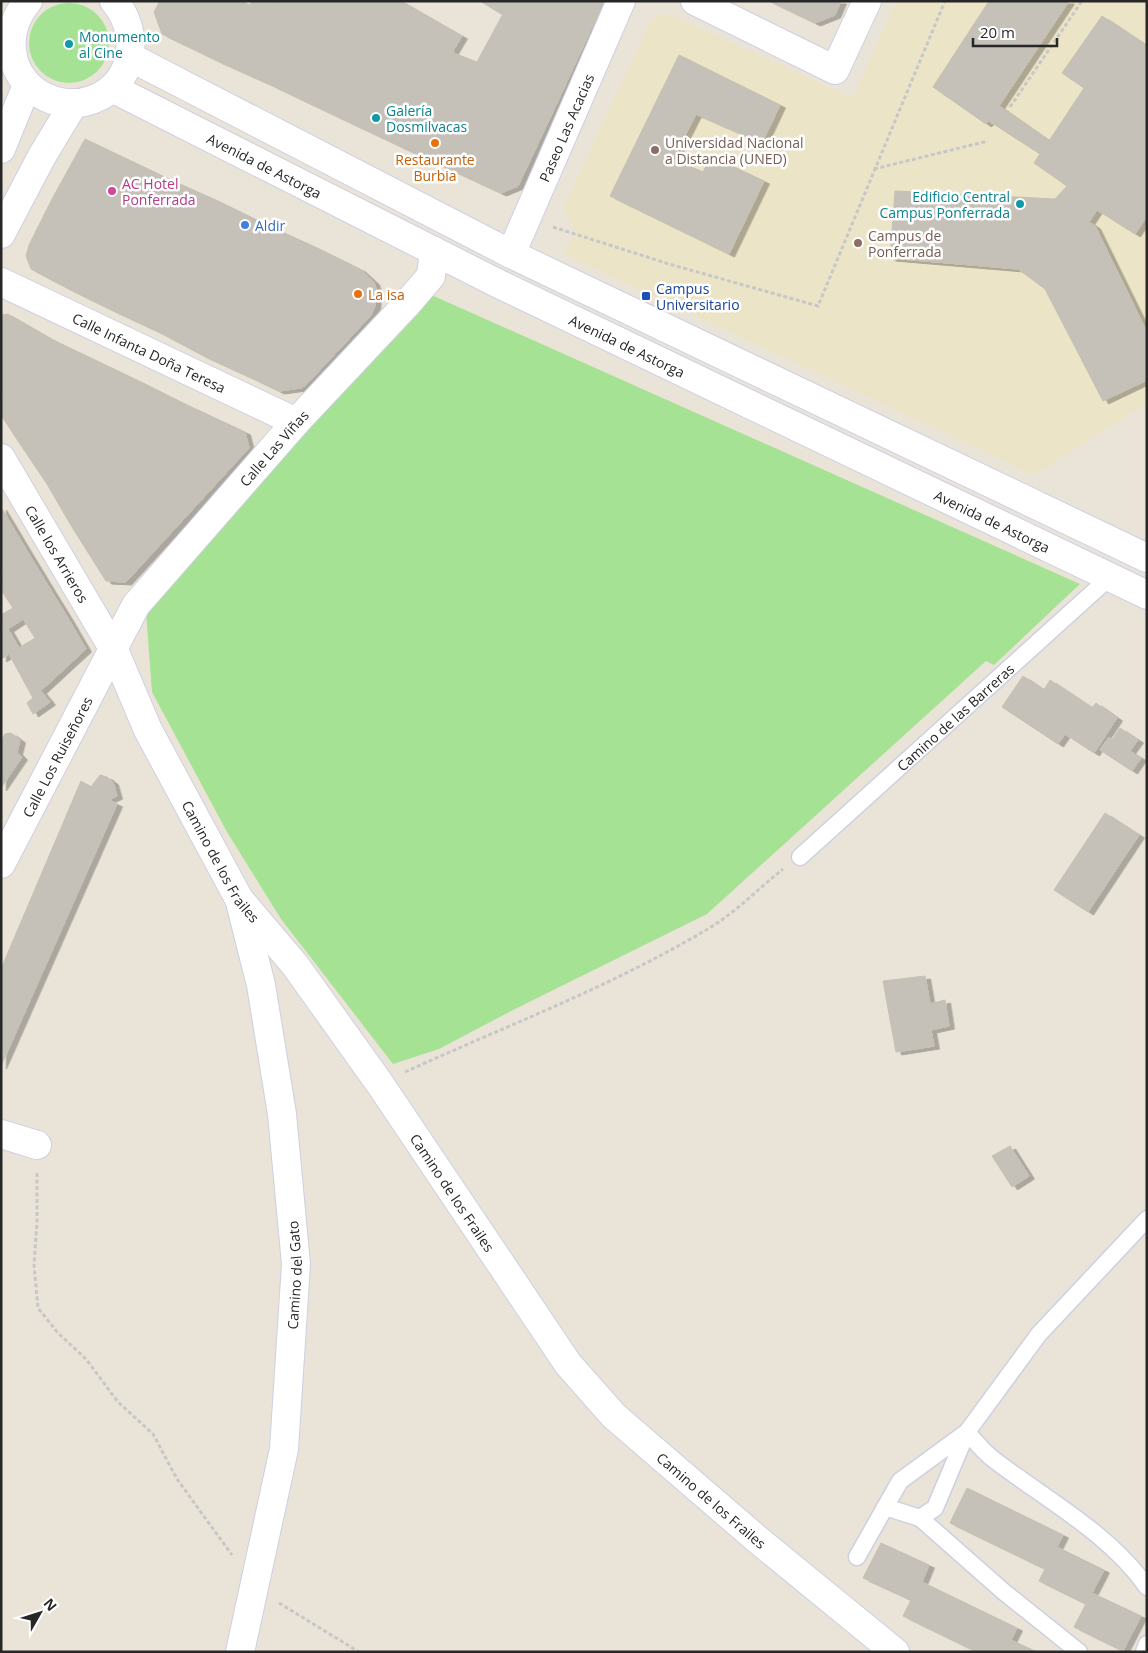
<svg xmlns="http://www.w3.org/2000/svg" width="1148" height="1653" font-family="'Open Sans',sans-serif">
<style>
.education{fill:#ece4c7}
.green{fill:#a6e294}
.building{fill:#c5c1b8;stroke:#c5c0b2;filter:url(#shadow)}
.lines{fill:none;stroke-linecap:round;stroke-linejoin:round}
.lane-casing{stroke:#cecfe1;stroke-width:19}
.street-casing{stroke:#cecfe1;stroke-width:30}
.secondary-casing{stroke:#cecfe1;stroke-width:30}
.path{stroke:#c7c7c7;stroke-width:3;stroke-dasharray:4 2.5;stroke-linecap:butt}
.lane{stroke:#fff;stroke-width:16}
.street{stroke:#fff;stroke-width:28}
.secondary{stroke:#fff;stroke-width:28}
.culture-dot{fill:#0f9aa8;stroke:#fff;stroke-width:2}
.food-dot{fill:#e8710a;stroke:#fff;stroke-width:2}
.education-dot{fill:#8d6e63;stroke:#fff;stroke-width:2}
.hotel-dot{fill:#d1479c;stroke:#fff;stroke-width:2}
.shop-dot{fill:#3f7fe0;stroke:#fff;stroke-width:2}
.transit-dot{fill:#1a4fb4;stroke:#fff;stroke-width:2}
.labels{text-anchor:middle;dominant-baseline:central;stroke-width:5;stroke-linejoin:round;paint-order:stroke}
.culture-label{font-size:14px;fill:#0d838f;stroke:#fff;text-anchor:start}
.street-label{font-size:14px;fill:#272727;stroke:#fff}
.education-label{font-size:14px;fill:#785e54;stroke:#fff;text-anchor:start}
.food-label{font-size:14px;fill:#c56008;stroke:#fff}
.hotel-label{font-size:14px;fill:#b23c85;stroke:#fff;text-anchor:start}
.shop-label{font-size:14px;fill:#366cbe;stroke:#fff;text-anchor:start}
.transit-label{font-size:14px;fill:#164399;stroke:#fff;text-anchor:start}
</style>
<defs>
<filter id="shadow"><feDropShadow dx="5.5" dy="3" stdDeviation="0" flood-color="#0004"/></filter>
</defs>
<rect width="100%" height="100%" fill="#eae4d8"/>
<!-- education -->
<polygon class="education" points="896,1 1147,1 1147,403 1034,475 564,254 575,232 563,208 651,20 666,13 853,98"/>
<!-- green -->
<g class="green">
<circle cx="69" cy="43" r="40"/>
<polygon points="427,293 1080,584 994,665 986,661 707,914 515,1009 439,1049 393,1064 281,919 227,832 152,692 146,612"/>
</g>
<!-- building -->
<g class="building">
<polygon points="160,1 242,1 249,5 218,61 162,34 154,12"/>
<polygon points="252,1 269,1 302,18 267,83 218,61"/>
<polygon points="269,1 368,1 313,105 267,83 302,18"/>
<polygon points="368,1 401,1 462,36 453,51 456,54 406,149 313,105"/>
<polygon points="480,1 510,1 503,15"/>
<polygon points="510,1 604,1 557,103 498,76 477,62"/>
<polygon points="769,1 841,1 835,15 815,23"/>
<polygon points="989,1 1069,1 999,106 1049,141 1084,88 1062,73 1102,16 1147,46 1147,216 1135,234 1097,210 1089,222 1095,226 1147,332 1147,380 1103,401 1045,289 1018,269 890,258 895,191 1055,199 1067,186 1034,163 1040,154 989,121 986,124 933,87"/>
<polygon points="456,54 477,62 498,76 557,103 518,186 501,193 406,149"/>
<polygon points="679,55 780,105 762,143 696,114 673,159 703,172 711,156 764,181 729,254 610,196"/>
<polygon points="85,139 171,180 143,243 51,201"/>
<polygon points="171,180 218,201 188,264 143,243"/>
<polygon points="51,201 99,222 67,288 31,269 26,256 29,245"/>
<polygon points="218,201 265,224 236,286 188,264"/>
<polygon points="99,222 143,243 112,310 67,288"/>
<polygon points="265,224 315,247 284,309 236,286"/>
<polygon points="143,243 188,264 157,331 112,310"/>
<polygon points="315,247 360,269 374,282 377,291 375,306 371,315 349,339 284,309"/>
<polygon points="188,264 236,286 204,356 157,331"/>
<polygon points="236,286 284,309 252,378 204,356"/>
<polygon points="284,309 349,339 306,385 301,388 279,391 252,378"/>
<polygon points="8,314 53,340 35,379 1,399 1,315"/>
<polygon points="53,340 95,360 72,410 35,379"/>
<polygon points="95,360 141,382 109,446 72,410"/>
<polygon points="35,379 72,410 18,441 1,415 1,399"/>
<polygon points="141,382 185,404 161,451 139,474 109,446"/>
<polygon points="185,404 245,432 249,448 126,582 106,581 72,527 111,503 161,451"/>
<polygon points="72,410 109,446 47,484 18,441"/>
<polygon points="109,446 139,474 111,503 72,527 47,484"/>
<polygon points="1,507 29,554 1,570"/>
<polygon points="29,554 49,587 13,608 1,590 1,570"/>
<polygon points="49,587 68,618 35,638 23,619 8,629 19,648 1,659 1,615"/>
<polygon points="68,618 86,649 33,698 9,654"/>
<polygon points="1023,676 1044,690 1050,680 1092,708 1096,703 1117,718 1094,753 1065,734 1058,744 1002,707"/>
<polygon points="41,691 50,702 33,714 27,703"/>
<polygon points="1120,728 1138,740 1130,751 1141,758 1132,771 1100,750 1109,737 1112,740"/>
<polygon points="11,733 20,740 17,752 22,757 1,788 1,741 5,734"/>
<polygon points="100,775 107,777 113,782 117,796 109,800 117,804 1,1066 1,969 81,781 91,787"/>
<polygon points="1105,813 1139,835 1088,912 1054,890"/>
<polygon points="925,976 930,1004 945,1000 949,1026 931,1030 934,1046 896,1052 883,981"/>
<polygon points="1010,1146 1029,1176 1012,1187 992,1156"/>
<polygon points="967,1488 1063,1535 1057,1547 1104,1570 1092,1593 1141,1616 1123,1651 1074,1627 1086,1604 1039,1581 1045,1569 950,1523"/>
<polygon points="881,1543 929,1565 922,1582 1017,1628 1011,1640 1037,1652 977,1652 903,1616 911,1600 863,1578"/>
</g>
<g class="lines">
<!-- lane casing -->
<g class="lane-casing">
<g id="lane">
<path id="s1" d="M800,857L1110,577"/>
<path d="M885,1507L920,1518L935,1508L967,1432C975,1441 984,1452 993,1459C1045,1499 1108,1532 1147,1587"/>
<polyline points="920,1518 1004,1592 1079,1652"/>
<polyline points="857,1557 900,1481 967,1432 1039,1334 1147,1219"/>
<polyline points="1144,1652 1147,1644"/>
</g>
</g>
<!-- street casing -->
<g class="street-casing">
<g id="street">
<polyline points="695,1 835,70 867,1"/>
<polyline points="1,149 27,85"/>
<polyline points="1,234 42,156 74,103"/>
<path id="s2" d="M511,254L621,1"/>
<path id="s3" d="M1,282L296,422"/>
<path id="s4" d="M1,458L114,650L148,730L239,899L295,965L380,1084L568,1364L614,1416L758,1540L895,1652"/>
<path id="s5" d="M1,864L136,605L296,422L406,305L431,276L434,251"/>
<polyline points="1,1134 37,1145"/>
<path id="s6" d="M240,1652L284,1449L296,1264L282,1114L261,985L241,906"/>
</g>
</g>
<!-- secondary casing -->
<g class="secondary-casing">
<g id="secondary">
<path d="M28,1C13,19 8,39 14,61C24,94 62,112 94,99C135,83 141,32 114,1"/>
<polyline points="130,57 511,254 1147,558"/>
<path id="s7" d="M112,88L497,283L1147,595"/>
</g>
</g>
<!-- path -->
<g class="path">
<polyline points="1010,107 1082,1"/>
<polyline points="874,169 988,141"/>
<polyline points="553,227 669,264 818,306 945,1"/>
<path d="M405,1072C506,1026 610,987 706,930C734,914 758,889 783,869"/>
<polyline points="37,1173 37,1222 34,1265 38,1308 58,1333 86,1359 118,1402 153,1434 177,1479 232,1555"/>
<polyline points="279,1603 359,1652"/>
</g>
<!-- lane -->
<use href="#lane" class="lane"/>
<!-- street -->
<use href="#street" class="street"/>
<!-- secondary -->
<use href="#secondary" class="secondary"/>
</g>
<!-- markers -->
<g class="culture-dot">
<circle cx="69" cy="44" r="5"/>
<circle cx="376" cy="118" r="5"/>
<circle cx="1020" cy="204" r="5"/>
</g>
<g class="food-dot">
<circle cx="435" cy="143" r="5"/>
<circle cx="358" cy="294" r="5"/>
</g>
<g class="education-dot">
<circle cx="655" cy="150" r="5"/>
<circle cx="858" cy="243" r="5"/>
</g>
<circle class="hotel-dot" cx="112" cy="191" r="5"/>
<circle class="shop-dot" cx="245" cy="225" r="5"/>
<rect class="transit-dot" x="641" y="291" width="10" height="10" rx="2.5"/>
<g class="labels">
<!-- culture labels -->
<g class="culture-label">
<text x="79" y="36">Monumento<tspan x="79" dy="16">al Cine</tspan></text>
<text x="386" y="110">Galería<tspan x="386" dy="16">Dosmilvacas</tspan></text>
<text x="1010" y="196" text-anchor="end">Edificio Central<tspan x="1010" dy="16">Campus Ponferrada</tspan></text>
</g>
<!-- street labels -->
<g class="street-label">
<text stroke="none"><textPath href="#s2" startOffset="138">Paseo Las Acacias</textPath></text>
<text stroke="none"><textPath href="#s7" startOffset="171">Avenida de Astorga</textPath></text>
<text stroke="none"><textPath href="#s7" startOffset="576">Avenida de Astorga</textPath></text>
<text stroke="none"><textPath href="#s3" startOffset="164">Calle Infanta Doña Teresa</textPath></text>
<text stroke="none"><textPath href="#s5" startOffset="501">Calle Las Viñas</textPath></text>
<text stroke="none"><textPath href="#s7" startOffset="981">Avenida de Astorga</textPath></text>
<text stroke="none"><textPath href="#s4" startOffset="111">Calle los Arrieros</textPath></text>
<text stroke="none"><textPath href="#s1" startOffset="209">Camino de las Barreras</textPath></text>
<text stroke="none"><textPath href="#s5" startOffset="121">Calle Los Ruiseñores</textPath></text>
<text stroke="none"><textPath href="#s4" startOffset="460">Camino de los Frailes</textPath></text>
<text stroke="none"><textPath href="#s4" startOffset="865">Camino de los Frailes</textPath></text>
<text stroke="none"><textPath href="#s6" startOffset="382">Camino del Gato</textPath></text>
<text stroke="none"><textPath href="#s4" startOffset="1270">Camino de los Frailes</textPath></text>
</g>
<!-- education labels -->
<g class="education-label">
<text x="665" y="142">Universidad Nacional<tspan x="665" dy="16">a Distancia (UNED)</tspan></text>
<text x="868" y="235">Campus de<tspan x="868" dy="16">Ponferrada</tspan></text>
</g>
<!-- food labels -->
<g class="food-label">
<text x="435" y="159">Restaurante<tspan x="435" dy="16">Burbia</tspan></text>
<text x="368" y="294" text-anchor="start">La isa</text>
</g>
<!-- hotel labels -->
<g class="hotel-label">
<text x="122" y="183">AC Hotel<tspan x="122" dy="16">Ponferrada</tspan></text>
</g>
<!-- shop labels -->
<g class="shop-label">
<text x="255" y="225">Aldir</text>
</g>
<!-- transit labels -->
<g class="transit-label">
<text x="656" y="288">Campus<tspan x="656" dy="16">Universitario</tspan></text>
</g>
</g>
<!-- border -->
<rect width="1148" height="1653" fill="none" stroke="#272727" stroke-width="5"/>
<!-- north arrow -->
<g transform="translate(40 1613) rotate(51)" stroke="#ffffff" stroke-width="4" paint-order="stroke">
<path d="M0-4L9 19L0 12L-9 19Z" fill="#272727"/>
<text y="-8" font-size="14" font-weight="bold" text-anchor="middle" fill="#272727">N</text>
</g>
<!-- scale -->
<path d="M973 38v8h84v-8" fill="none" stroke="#272727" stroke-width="2.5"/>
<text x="980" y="38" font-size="15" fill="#272727" stroke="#ffffff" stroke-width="4" paint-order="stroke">20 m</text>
</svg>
